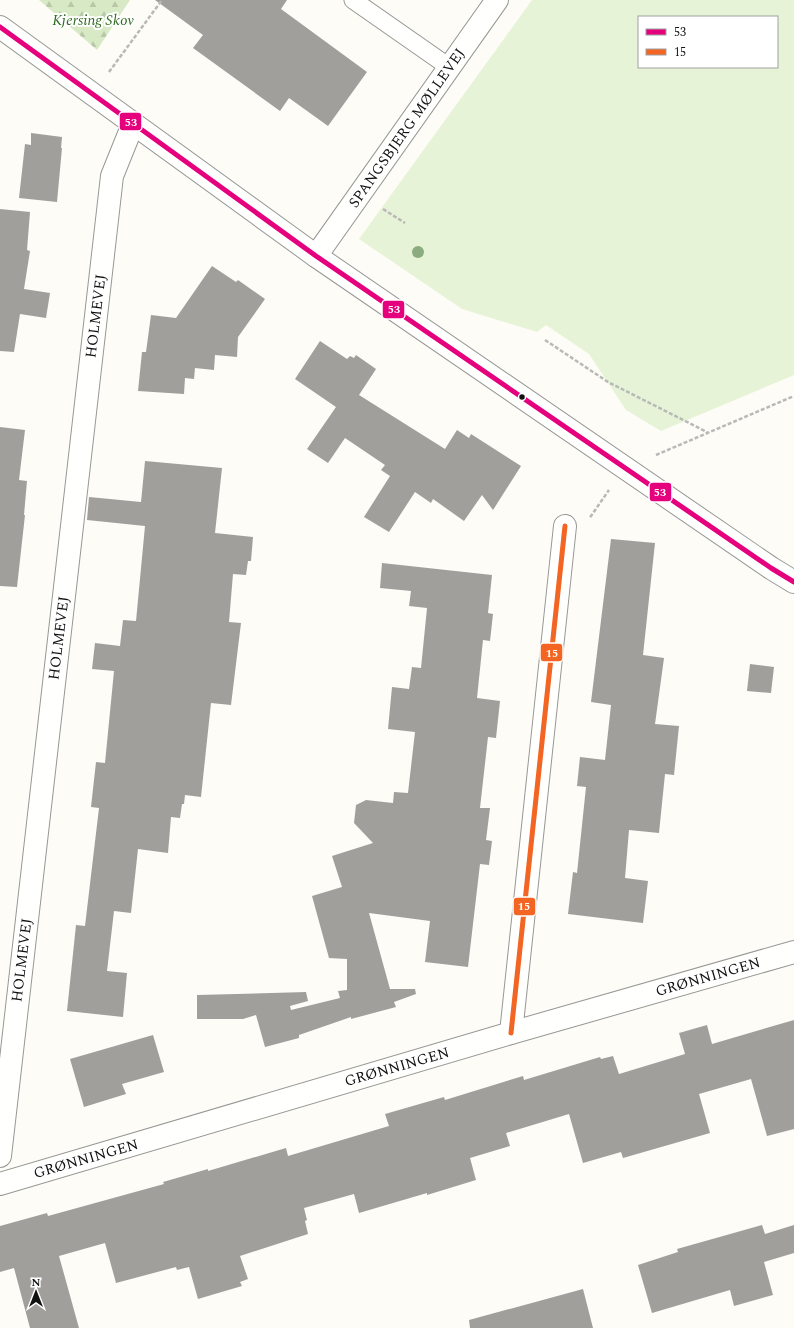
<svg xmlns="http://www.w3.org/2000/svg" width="794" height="1328" font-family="Spectral,serif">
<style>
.grass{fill:#e7f3d7;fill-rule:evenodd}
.forest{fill:url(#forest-firs)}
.building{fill:#a19f9c}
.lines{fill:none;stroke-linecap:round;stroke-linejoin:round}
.service-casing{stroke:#979795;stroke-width:19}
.minor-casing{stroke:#979795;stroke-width:24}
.tertiary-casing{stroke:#979795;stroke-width:24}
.path{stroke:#b9b9b8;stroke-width:2.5;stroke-dasharray:4 2;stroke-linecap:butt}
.service{stroke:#fffffe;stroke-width:17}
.minor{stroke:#fffffe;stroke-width:22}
.tertiary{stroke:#fffffe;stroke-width:22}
.bus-1-casing{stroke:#fff;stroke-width:8}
.bus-2-casing{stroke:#fff;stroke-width:8}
.bus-1{stroke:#e5007d;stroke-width:5}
.bus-2{stroke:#f26522;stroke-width:5}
.tree{fill:#8cac80}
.bus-dot{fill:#111;stroke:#fff;stroke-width:1.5}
.labels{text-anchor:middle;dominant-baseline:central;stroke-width:4;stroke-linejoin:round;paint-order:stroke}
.park-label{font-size:15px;font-style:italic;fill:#2f6b1f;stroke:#fff}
.street-label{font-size:15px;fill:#111;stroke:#fff}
.line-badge{stroke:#fff;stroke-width:1.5}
.badge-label{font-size:11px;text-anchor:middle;font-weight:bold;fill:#fff}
</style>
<defs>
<pattern id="forest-firs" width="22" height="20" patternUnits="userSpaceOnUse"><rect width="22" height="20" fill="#d8eac5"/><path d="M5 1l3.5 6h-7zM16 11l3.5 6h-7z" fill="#b8c8a8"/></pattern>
</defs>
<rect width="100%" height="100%" fill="#fdfcf7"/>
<!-- grass -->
<path class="grass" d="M532,0H794V375L661,431L626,410L589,354L546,325L537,332L462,309L359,239ZM639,17H777V67H639Z"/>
<!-- forest -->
<polygon class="forest" points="39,0 130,0 97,50"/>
<!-- building -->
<g class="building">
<polygon points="155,0 287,0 281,9 367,72 328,126 289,98 280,111 193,48 203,35"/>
<polygon points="31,133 62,137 61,148 62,148 57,202 19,198 25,144 31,145"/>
<polygon points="0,209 30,212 27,250 30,251 24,289 50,293 46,318 20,314 14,352 0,351"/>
<polygon points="212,266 236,282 238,280 265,299 238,337 237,357 215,355 214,370 195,368 194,379 185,378 184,394 138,391 142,352 146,352 151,315 176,318"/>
<polygon points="320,341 347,359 350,356 354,358 356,355 376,369 359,395 445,449 457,430 469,438 471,434 521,466 493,510 482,495 464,521 433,499 431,503 415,492 389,532 364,517 390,476 381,470 385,465 345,438 328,463 307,449 336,407 295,379"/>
<polygon points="0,427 25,430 19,480 27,481 24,515 25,515 17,587 0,586"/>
<polygon points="145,461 222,468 215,533 253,537 251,561 248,561 246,575 233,574 229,622 241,623 231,705 211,703 201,797 185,795 184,804 182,804 180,818 171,817 168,853 138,849 131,913 114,911 107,971 127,973 123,1017 67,1011 76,925 85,926 99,808 91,807 96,762 105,763 114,671 92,669 95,643 120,646 123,620 136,621 145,526 87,520 89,497 141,502"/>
<polygon points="611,539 655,543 643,655 664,658 655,724 679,726 674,775 665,774 659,833 629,830 625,878 648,881 643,923 568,914 573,872 577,873 586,787 577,786 580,757 605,760 611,705 591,702"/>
<polygon points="382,563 492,575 488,613 493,614 490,641 483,640 477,698 500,701 496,738 488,737 480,808 490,808 486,840 492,841 489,865 480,864 468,967 425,962 430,921 369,913 390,989 415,989 416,994 394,1002 396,1007 351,1019 351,1017 299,1035 299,1038 265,1047 256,1015 243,1019 197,1019 197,995 306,992 308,1001 290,1006 291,1010 340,998 338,991 347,990 347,959 329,958 312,896 342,887 332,856 373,843 354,823 356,805 366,800 393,803 394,792 408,793 415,732 388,729 392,687 409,689 412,667 421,668 427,608 409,606 411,591 380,588"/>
<polygon points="750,664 774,667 771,693 747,691"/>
<polygon points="794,1020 794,1129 767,1136 751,1079 699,1094 710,1133 623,1158 621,1152 583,1163 569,1114 506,1133 510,1146 470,1158 476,1180 427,1195 427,1193 359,1213 354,1194 304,1208 307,1220 305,1221 308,1234 240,1256 248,1279 240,1282 242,1286 198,1299 189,1267 177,1270 176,1267 116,1283 105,1243 59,1256 79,1328 30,1328 14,1268 0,1272 0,1226 47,1213 48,1216 164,1184 163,1182 208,1169 208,1171 286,1148 288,1156 389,1126 385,1114 444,1097 445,1100 523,1076 524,1080 600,1057 601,1059 613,1056 619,1074 685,1054 679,1033 707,1025 712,1044"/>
<polygon points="153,1035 164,1072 122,1084 126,1094 84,1107 70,1059"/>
<polygon points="762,1225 765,1234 794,1225 794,1253 764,1262 773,1295 734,1306 730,1290 652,1313 638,1265 678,1252 677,1249"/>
<polygon points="583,1289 593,1328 470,1328 469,1320"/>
</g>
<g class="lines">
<!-- service casing -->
<g class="service-casing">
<polyline id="service" points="353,0 449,67"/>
</g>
<!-- minor casing -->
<g class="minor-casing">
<g id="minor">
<polyline points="316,256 497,0"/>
<polyline points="511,1033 565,526"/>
<polyline points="0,1156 112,176 133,124"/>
<polyline points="0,1184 511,1033 794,952"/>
</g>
</g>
<!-- tertiary casing -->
<g class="tertiary-casing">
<polyline id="tertiary" points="0,27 316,256 771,568 794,582"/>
</g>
<!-- path -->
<g class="path">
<polyline points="109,72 162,0"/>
<polyline points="383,209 405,223"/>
<polyline points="545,340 608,382 707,432"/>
<polyline points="656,455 794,396"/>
<polyline points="590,517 591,516 609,490"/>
</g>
<!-- service -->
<use href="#service" class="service"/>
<!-- minor -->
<use href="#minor" class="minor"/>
<!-- tertiary -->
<use href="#tertiary" class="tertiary"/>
<!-- bus-1 casing -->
<g class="bus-1-casing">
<polyline id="bus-1" points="0,27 316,256 771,568 794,582"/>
</g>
<!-- bus-2 casing -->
<g class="bus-2-casing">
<polyline id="bus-2" points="511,1033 565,526"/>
</g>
<!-- bus-1 -->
<use href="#bus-1" class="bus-1"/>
<!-- bus-2 -->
<use href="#bus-2" class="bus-2"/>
</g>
<!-- trees -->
<circle class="tree" cx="418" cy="252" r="6"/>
<!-- markers -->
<circle class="bus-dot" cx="522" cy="397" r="3.5"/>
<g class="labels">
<!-- park labels -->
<g class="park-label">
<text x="93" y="20">Kjersing Skov</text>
</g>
<!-- street labels -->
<g class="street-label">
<text transform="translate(407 128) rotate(-55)">SPANGSBJERG MØLLEVEJ</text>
<text transform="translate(96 316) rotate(-83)">HOLMEVEJ</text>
<text transform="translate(59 638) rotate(-83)">HOLMEVEJ</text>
<text transform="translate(22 960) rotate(-83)">HOLMEVEJ</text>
<text transform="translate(708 977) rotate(-16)">GRØNNINGEN</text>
<text transform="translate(397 1067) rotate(-16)">GRØNNINGEN</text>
<text transform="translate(86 1159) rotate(-16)">GRØNNINGEN</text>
</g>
</g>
<g class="line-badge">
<rect x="119" y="112" width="23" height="19" rx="4" fill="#e5007d"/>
<rect x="382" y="300" width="23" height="19" rx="4" fill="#e5007d"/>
<rect x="649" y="482" width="23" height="20" rx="4" fill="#e5007d"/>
<rect x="540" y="643" width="23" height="19" rx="4" fill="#f26522"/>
<rect x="513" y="897" width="23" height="19" rx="4" fill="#f26522"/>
</g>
<g class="badge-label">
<text x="131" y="126">53</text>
<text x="394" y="313">53</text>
<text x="660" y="496">53</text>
<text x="552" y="657">15</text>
<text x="524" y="910">15</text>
</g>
<!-- legend -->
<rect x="638" y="16" width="140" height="52" fill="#ffffff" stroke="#a0a0a0"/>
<rect x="646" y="29" width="20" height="6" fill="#e5007d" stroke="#a0a0a0"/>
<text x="674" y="36" font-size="12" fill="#111111">53</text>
<rect x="646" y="49" width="20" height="6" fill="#f26522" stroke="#a0a0a0"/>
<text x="674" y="56" font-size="12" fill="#111111">15</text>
<!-- north arrow -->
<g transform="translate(36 1292)" stroke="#ffffff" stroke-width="3" paint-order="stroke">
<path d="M0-3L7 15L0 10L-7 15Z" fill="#111111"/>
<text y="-6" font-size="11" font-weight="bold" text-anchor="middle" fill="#111111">N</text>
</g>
</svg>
